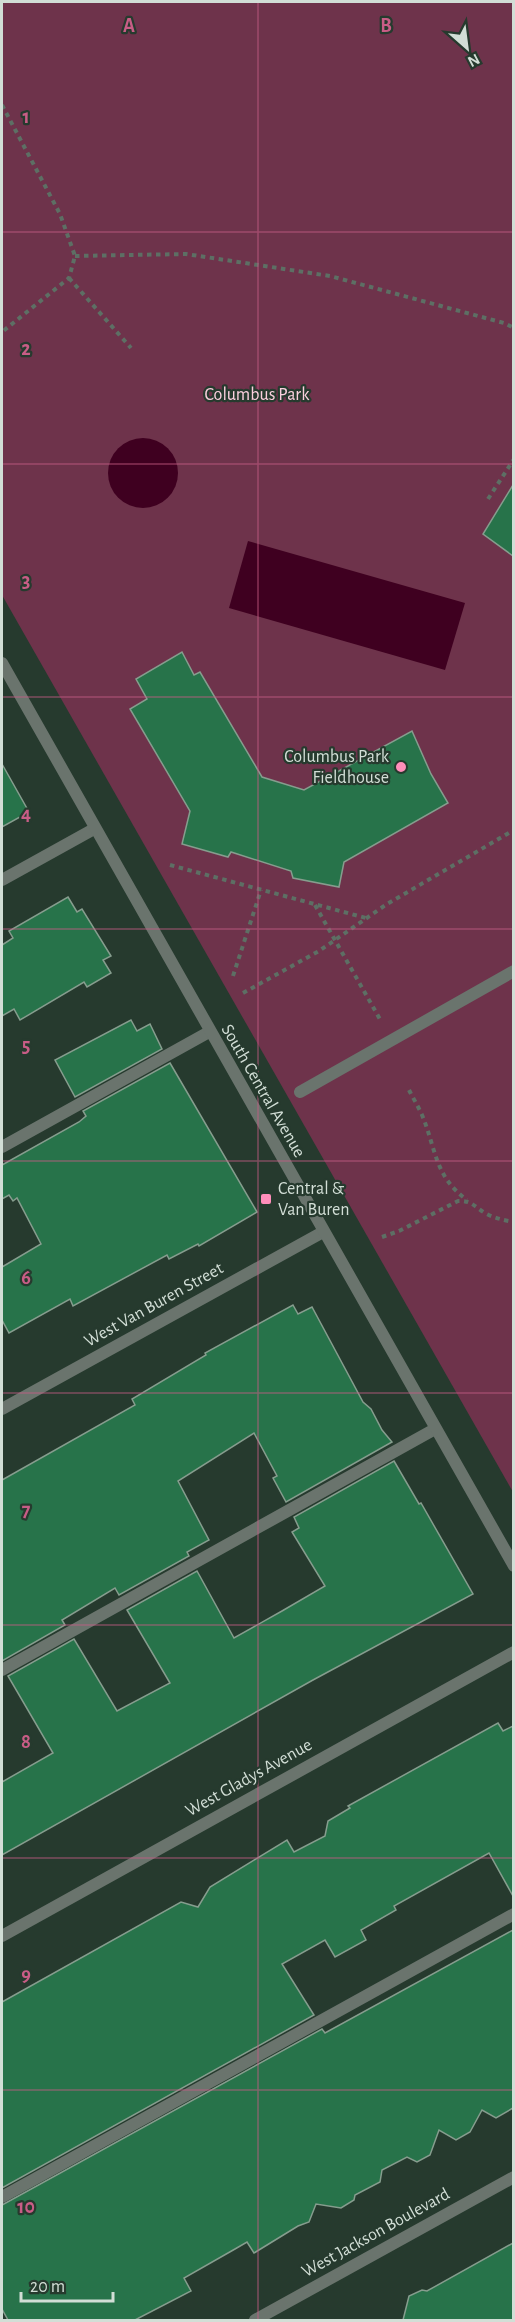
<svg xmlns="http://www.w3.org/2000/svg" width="515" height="2322" font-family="'Alegreya Sans',sans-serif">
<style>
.green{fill:#6e334b}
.water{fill:#3f0020}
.building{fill:#27734a;stroke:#869d8e;stroke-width:1.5}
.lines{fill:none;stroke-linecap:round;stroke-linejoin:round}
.path{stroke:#5d6f64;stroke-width:4;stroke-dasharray:4.5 4.5;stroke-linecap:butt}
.service{stroke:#6a746d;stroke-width:12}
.minor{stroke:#6a746d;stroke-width:12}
.tertiary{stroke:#6a746d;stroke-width:12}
.grid{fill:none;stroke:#c85d86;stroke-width:1.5;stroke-opacity:0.55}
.poi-dot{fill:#ff8eba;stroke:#263a2e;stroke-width:2}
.labels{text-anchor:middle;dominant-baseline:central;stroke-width:4.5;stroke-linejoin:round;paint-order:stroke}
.park-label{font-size:18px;fill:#fbd0de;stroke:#263a2e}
.poi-label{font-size:18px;fill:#d2ded6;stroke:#263a2e;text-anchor:end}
.street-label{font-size:18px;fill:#d2ded6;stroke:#263a2e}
.grid-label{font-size:20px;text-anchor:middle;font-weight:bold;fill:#c85d86;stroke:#263a2e;stroke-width:4.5;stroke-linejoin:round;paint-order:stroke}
</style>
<rect width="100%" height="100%" fill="#263a2e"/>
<!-- green -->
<polygon class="green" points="2,2 513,2 513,1492 2,595"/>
<!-- water -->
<g class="water">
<circle cx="143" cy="473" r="35"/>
<polygon points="248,541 465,603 445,670 229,608"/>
</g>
<!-- building -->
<g class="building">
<polygon points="513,485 513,556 483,534"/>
<polygon points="182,652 194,675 200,672 262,777 304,790 412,731 431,774 448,803 344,862 339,887 293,878 291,871 231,852 228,857 182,844 190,811 130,709 147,699 136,679"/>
<polygon points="2,764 29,812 2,827"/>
<polygon points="68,897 77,912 82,909 111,956 103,960 111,973 87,987 84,982 20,1020 14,1009 2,1016 2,945 13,938 9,931"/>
<polygon points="131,1020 137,1031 150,1024 162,1049 75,1097 55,1060"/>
<polygon points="170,1063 257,1212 199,1246 198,1244 169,1259 167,1255 73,1306 70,1299 9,1333 2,1320 2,1267 41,1244 17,1198 13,1201 9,1195 2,1199 2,1165 79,1122 86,1116 83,1111"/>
<polygon points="293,1305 298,1314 312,1307 363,1402 371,1409 382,1430 392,1442 286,1502 273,1478 277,1476 254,1433 178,1481 209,1540 187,1552 189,1556 119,1595 115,1588 62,1620 65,1625 2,1661 2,1480 135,1405 132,1399 206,1355 205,1353"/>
<polygon points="394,1461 419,1504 421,1503 473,1594 313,1680 2,1855 2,1782 53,1753 8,1676 74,1639 117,1711 170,1683 127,1610 197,1571 234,1638 282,1611 325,1586 292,1532 299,1528 294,1517"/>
<polygon points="498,1723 503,1731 513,1726 513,1896 489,1853 394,1906 396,1910 361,1930 366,1940 335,1957 325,1940 282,1964 314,2015 2,2188 2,2002 181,1902 198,1907 210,1887 287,1840 294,1852 325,1836 328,1821 350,1808 348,1806"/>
<polygon points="513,1930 513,2108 496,2118 482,2110 470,2132 456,2140 439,2130 430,2155 417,2162 407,2157 382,2170 380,2182 355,2195 354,2200 341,2208 316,2204 309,2222 298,2226 254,2253 247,2242 235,2249 184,2278 191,2291 135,2320 8,2320 2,2309 2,2205 322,2029 325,2033"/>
<polygon points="513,2243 513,2320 403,2320 409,2296 422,2290 427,2291"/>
</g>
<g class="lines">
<!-- path -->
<g class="path">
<polyline points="2,105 60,214 75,256 69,278 2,332"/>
<polyline points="75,256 186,254 330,276 504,323 514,328"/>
<polyline points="69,278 131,348"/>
<polyline points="488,499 514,459"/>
<polyline points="170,865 366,918"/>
<polyline points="315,905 381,1021"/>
<polyline points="233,976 261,890"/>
<polyline points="243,993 319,951 387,904 514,830"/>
<path d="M409,1090C413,1098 418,1106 422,1115C436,1148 434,1176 467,1200"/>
<path d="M382,1237L399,1231L458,1201C471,1200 475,1207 485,1213C494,1218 503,1220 514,1222"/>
</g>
<!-- service -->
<g class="service">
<polyline points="300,1092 514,971"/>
<polyline points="2,1147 209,1032"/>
<polyline points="2,1670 435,1429"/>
<polyline points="2,2197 514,1914"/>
</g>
<!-- minor -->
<g class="minor">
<polyline points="2,880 94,829"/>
<polyline points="2,1409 323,1232"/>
<polyline points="2,1936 514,1652"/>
</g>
<!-- tertiary -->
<g class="tertiary">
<polyline points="2,663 514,1566"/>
<polyline points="255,2320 514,2177"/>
</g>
</g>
<!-- grid -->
<path class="grid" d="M258,2V2320M2,232H514M2,464H514M2,697H514M2,929H514M2,1161H514M2,1393H514M2,1625H514M2,1858H514M2,2090H514"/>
<!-- markers -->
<g class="poi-dot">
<circle cx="401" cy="767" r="6"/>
<rect x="260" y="1193" width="12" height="12" rx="3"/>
</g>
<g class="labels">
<!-- park labels -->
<g class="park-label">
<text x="257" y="395">Columbus Park</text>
</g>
<!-- poi labels -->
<g class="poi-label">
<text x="389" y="757">Columbus Park<tspan x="389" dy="21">Fieldhouse</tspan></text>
<text x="278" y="1189" text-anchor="start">Central &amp;<tspan x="278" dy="21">Van Buren</tspan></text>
</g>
<!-- street labels -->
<g class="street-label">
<text transform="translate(263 1091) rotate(60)">South Central Avenue</text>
<text transform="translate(154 1305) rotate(-29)">West Van Buren Street</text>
<text transform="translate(249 1778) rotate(-29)">West Gladys Avenue</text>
<text transform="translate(376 2233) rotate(-29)">West Jackson Boulevard</text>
</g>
</g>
<g class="grid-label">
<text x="129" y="32">A</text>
<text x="386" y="32">B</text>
<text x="26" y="123">1</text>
<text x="26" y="355">2</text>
<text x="26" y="587">3</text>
<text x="26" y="820">4</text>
<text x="26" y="1052">5</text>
<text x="26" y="1284">6</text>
<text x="26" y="1516">7</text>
<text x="26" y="1748">8</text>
<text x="26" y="1981">9</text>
<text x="26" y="2213">10</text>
</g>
<!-- border -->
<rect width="515" height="2322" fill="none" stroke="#d2ded6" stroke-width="6"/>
<!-- north arrow -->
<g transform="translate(467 48) rotate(152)" stroke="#263a2e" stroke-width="4.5" paint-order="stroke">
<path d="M0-4.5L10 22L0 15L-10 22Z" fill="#d2ded6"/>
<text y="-9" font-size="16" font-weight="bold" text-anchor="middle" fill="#d2ded6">N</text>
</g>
<!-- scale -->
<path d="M21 2292v9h92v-9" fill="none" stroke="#d2ded6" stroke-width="3"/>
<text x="30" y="2292" font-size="18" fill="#d2ded6" stroke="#263a2e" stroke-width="4.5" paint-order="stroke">20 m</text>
</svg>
